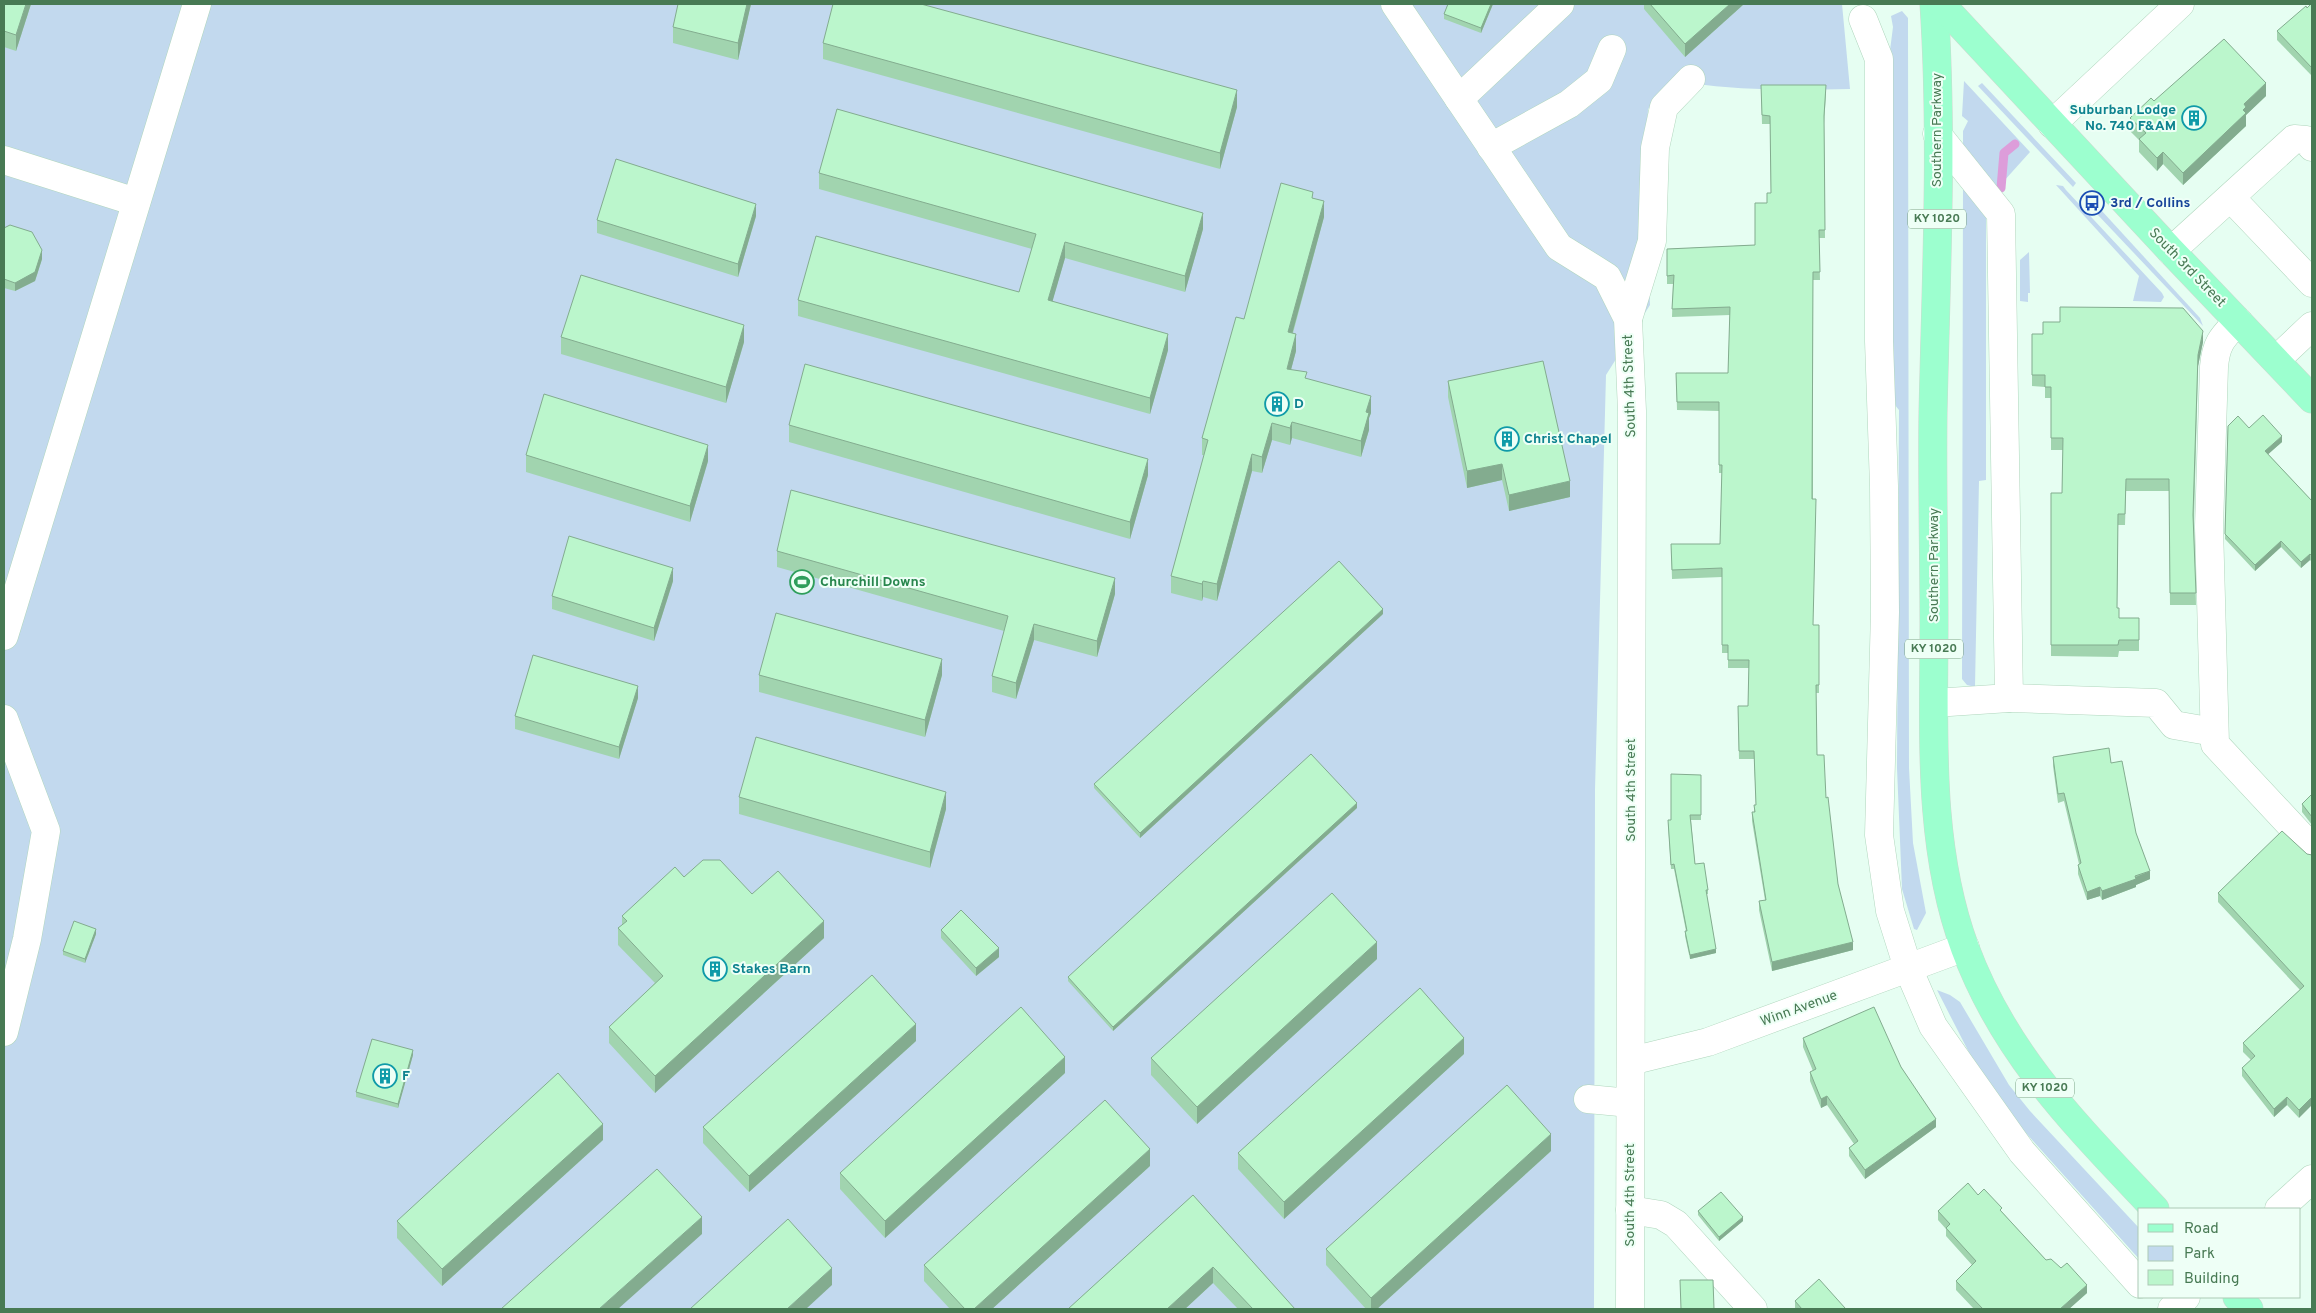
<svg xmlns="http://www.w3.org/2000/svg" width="2316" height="1313" font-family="Overpass,sans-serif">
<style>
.green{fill:#c2d9ee}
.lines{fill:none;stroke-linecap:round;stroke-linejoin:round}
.stream{stroke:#dd9dda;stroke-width:9}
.minor-casing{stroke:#b0d6bd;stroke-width:29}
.major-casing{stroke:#ccdacf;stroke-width:29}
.minor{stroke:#fff;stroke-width:28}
.major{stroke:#9cffcf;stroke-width:28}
.wall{fill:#a1d4af}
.shaded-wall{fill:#83ac8f}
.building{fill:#bbf6cc;stroke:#83ac8f}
.labels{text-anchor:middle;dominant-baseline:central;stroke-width:4;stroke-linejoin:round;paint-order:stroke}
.shield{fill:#eefff6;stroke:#7aa285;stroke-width:1}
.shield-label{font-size:12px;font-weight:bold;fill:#487a54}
.culture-label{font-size:14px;font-weight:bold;fill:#0d838f;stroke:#eefff6;text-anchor:start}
.street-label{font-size:14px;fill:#487a54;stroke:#eefff6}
.transit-label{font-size:14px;font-weight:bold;fill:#164399;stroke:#eefff6;text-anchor:start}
.leisure-label{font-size:14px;font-weight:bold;fill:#27864d;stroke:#eefff6;text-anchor:start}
</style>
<rect width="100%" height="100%" fill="#e6fef2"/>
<!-- green -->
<g class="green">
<path d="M4,4H1842L1850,89C1793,90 1734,91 1678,81L1648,109L1645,171L1650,305L1606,375L1595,790L1594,1309H4Z"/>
<polygon points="1902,11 1908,18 1909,768 1913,843 1926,913 1917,930 1914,929 1902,889 1897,768 1899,410 1890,399 1888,66 1893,27 1891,16"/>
<polygon points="1964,81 2030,152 1994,192 1963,145 1963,131 1968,121 1962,116"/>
<polygon points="1982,83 2076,183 2073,187 1978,86"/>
<polygon points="1963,183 1986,213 1986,480 1979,481 1975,687 1967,685 1962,679"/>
<polygon points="2056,185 2063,186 2066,190 2162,293 2164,297 2161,302 2133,301 2139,276"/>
<polygon points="2101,210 2200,318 2203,326 2097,214"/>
<polygon points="2029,252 2030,293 2028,293 2028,302 2020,301 2020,260"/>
<polygon points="1937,990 1950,995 1960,1002 2009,1085 2030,1111 2140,1229 2140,1260 2017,1123 1977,1068"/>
</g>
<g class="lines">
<!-- stream -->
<polyline class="stream" points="2001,188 2004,153 2015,144"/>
<!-- minor casing -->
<g class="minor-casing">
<g id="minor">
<polyline points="1395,4 1559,247 1607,277 1628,319 1632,411 1630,1309"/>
<polyline points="1863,19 1879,59 1879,341 1884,486 1885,612 1879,835 1890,911 1908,968 1933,1026 2022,1152 2140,1284"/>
<polyline points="1459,99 1560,4"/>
<polyline points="2052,124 2180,4"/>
<polyline points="1491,147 1569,104 1599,80 1612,49"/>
<polyline points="4,160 136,202"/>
<polyline points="2231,198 2312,283"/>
<polyline points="2171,251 2294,139 2306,140 2312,147"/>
<polyline points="1628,319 1652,241 1655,148 1664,107 1691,79"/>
<path d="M2238,321C2222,338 2216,343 2214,367L2209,527L2215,744L2312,848"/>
<polyline points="2276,360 2312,326"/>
<polyline points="4,636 197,4"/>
<polyline points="2009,698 2156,703 2174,725 2214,732"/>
<polyline points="1934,703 2009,698 2001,214 1937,134"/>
<polyline points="4,719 46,831 27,939 4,1032"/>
<polyline points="1631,1061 1708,1042 1965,947"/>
<polyline points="1588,1099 1630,1103"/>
<polyline points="2279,1209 2312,1179"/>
<polyline points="1630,1210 1661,1215 1676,1224 1753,1309"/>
<polyline points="2172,1309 2186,1297"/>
</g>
</g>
<!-- major casing -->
<g class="major-casing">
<g id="major">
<path d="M1934,4C1943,140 1936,277 1933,413C1932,483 1934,554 1934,624C1934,731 1927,846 1965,948C2005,1056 2078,1127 2155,1209"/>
<polyline points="1941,4 2171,251 2312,399"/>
<polyline points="2237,1297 2249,1309"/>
</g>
</g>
<!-- minor -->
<use href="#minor" class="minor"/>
<!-- major -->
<use href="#major" class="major"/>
</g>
<!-- wall -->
<g class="wall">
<polygon points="4,4 31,4 16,51 4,47"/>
<polygon points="751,4 738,60 673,43 673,27"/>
<polygon points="1448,4 1493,4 1481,33 1444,19 1444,14"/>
<polygon points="1644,4 1744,4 1685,57 1644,9"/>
<polygon points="2312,4 2312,76 2277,40 2277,31"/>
<polygon points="823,43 1237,107 1220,169 823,59"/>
<polygon points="1761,85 1826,94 1824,124 1825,238 1819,238 1820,280 1813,280 1813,625 1819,625 1819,693 1816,693 1817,755 1826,798 1838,884 1853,950 1772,971 1759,910 1759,901 1765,900 1752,821 1752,812 1754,812 1754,805 1756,805 1754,759 1739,759 1738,706 1748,706 1749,668 1728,668 1728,653 1722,653 1722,577 1672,579 1671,544 1720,544 1722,473 1719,473 1719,411 1677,410 1676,373 1728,373 1730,315 1672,317 1673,284 1667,284 1667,249 1755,245 1771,193 1770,124 1762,124"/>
<polygon points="2266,96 2246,115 2246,126 2183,185 2163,164 2157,171 2139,152 2139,140 2130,131 2130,118 2154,101"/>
<polygon points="819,173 1203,229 1185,292 1065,258 1052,302 1168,350 1150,414 798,316 798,300 1019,292 1032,249 819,189"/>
<polygon points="1313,198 1324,217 1293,333 1296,351 1291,369 1307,379 1371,413 1369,418 1369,430 1361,457 1292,438 1290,445 1272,440 1262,473 1252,471 1217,601 1203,597 1202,601 1171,593 1171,576 1204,455 1202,455 1202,438 1244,319"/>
<polygon points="756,216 738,277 597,233 597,220"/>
<polygon points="4,228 42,259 35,281 15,291 4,288"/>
<polygon points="2060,322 2203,342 2198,366 2194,521 2196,605 2170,605 2169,491 2126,491 2125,525 2118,525 2117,608 2119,618 2139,618 2139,651 2119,651 2118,657 2051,656 2051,493 2062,493 2063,450 2051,450 2051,398 2045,398 2045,387 2032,386 2032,334 2043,334"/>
<polygon points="561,337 744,342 726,403 561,354"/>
<polygon points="1448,381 1570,497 1509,511 1502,480 1467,488 1448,397"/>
<polygon points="789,425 1148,475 1130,539 789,442"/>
<polygon points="2228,426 2249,428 2282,442 2268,454 2312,501 2312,562 2310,560 2301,568 2281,547 2255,571 2225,539"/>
<polygon points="526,455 708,461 690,522 526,472"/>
<polygon points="777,551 1115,594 1097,657 1034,640 1016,699 992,692 992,676 1004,631 777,567"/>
<polygon points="673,581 654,641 552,609 552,596"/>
<polygon points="1383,614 1140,838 1094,788 1094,784"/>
<polygon points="759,675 942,675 925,737 759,692"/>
<polygon points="638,698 619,759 515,729 515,716"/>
<polygon points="2053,757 2111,763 2136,833 2150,879 2136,885 2136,887 2102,900 2100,896 2087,900 2078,874 2078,865 2079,864 2064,801 2058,803 2053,766"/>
<polygon points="1701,775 1701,820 1691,820 1695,864 1708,890 1708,894 1706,894 1716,953 1690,959 1685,936 1685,931 1686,931 1674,869 1671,869 1668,824"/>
<polygon points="2312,794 2312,825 2302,812 2302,804"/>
<polygon points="739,797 946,809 930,868 739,814"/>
<polygon points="1357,808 1113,1031 1068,981 1068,977"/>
<polygon points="2307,854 2312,855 2299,1118 2287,1105 2274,1117 2242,1076 2242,1068 2251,1060 2243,1052 2243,1043 2300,990 2218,902 2218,893"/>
<polygon points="684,877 752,894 824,938 655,1093 609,1043 609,1027 655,983 618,945 618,928 622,925 622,916"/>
<polygon points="941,930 999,957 976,976 941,938"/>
<polygon points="96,934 85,963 63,955 63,951"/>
<polygon points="1377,959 1197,1124 1151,1075 1151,1058"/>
<polygon points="1803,1038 1901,1067 1936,1127 1865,1179 1849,1156 1849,1148 1854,1144 1827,1105 1821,1108 1810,1081 1810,1072 1813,1071 1803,1047"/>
<polygon points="916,1041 749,1192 703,1143 703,1127"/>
<polygon points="1464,1054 1284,1219 1238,1169 1238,1153"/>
<polygon points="413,1055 398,1108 356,1097 356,1092"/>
<polygon points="1065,1073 885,1238 840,1189 840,1173"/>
<polygon points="603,1140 442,1286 397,1238 397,1221"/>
<polygon points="1551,1151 1377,1309 1366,1309 1326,1265 1326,1249"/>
<polygon points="1150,1166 992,1309 950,1309 924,1281 924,1265"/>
<polygon points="1193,1195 1295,1309 1238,1309 1213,1283 1185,1309 1068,1309"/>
<polygon points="1978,1195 2002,1212 2046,1260 2087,1293 2069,1309 1974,1309 1956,1290 1956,1281 1972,1265 1946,1236 1946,1229 1938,1220 1938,1211"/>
<polygon points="1698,1211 1743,1221 1719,1241 1698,1215"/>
<polygon points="1795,1301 1845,1309 1795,1309"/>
</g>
<!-- shaded-wall -->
<g class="shaded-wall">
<polygon points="26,4 31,4 16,51 16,35"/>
<polygon points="747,4 751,4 738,60 738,43"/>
<polygon points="1491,4 1493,4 1481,33 1481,28"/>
<polygon points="1730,4 1744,4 1685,57 1685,44"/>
<polygon points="2266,83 2266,96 2246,115 2246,126 2183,185 2183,173 2244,104"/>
<polygon points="1237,90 1237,107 1220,169 1220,153"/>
<polygon points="2163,152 2163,164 2157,171 2157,158"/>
<polygon points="1324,201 1324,217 1288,349 1288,332"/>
<polygon points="756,204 756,216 738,277 738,264"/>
<polygon points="1203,213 1203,229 1185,292 1185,276"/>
<polygon points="1065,242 1065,258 1048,317 1048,300"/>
<polygon points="42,250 42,259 35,281 15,291 15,283"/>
<polygon points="744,325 744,342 726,403 726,387"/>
<polygon points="2203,331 2203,342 2198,366 2198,355"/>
<polygon points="1168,334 1168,350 1150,414 1150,398"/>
<polygon points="1296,334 1296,351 1287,385 1287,369"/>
<polygon points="1371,396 1371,413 1369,418 1369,430 1361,457 1361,441 1366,412"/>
<polygon points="1292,422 1292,438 1290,445 1290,428"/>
<polygon points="1272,423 1272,440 1262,473 1262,457"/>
<polygon points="2282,436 2282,442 2265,457 2265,451"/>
<polygon points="708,445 708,461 690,522 690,506"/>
<polygon points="1252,454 1252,471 1217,601 1217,584"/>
<polygon points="1148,459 1148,475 1130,539 1130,522"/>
<polygon points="1502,464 1502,480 1467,488 1467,471"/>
<polygon points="1570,481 1570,497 1509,511 1509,495"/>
<polygon points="2281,541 2281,547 2255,571 2255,565"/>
<polygon points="2310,554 2310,560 2301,568 2301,562"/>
<polygon points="673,568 673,581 654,641 654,628"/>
<polygon points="1115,578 1115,594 1097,657 1097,641"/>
<polygon points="1203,581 1203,597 1202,601 1202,584"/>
<polygon points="1383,609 1383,614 1140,838 1140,833"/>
<polygon points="1034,624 1034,640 1016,699 1016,683"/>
<polygon points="942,659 942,675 925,737 925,720"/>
<polygon points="638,686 638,698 619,759 619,747"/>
<polygon points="946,792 946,809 930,868 930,852"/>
<polygon points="1357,803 1357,808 1113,1031 1113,1027"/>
<polygon points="2150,871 2150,879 2136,885 2136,887 2102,900 2102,891"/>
<polygon points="2100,887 2100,896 2087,900 2087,892"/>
<polygon points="824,921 824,938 655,1093 655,1076"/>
<polygon points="96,929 96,934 85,963 85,959"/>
<polygon points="1377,942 1377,959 1197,1124 1197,1107"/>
<polygon points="1853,942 1853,950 1772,971 1772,962"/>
<polygon points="999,948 999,957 976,976 976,968"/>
<polygon points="1716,949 1716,953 1690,959 1690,955"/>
<polygon points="916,1024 916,1041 749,1192 749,1176"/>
<polygon points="1464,1038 1464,1054 1284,1219 1284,1202"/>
<polygon points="413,1050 413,1055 398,1108 398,1104"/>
<polygon points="1065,1057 1065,1073 885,1238 885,1221"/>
<polygon points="1827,1096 1827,1105 1821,1108 1821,1099"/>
<polygon points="2287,1097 2287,1105 2274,1117 2274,1109"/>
<polygon points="2312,1097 2312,1105 2299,1118 2299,1110"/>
<polygon points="1936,1119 1936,1127 1865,1179 1865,1170"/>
<polygon points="603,1124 603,1140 442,1286 442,1269"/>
<polygon points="1551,1134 1551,1151 1377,1309 1371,1309 1371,1298"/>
<polygon points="1150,1149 1150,1166 992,1309 974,1309"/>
<polygon points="702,1217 702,1234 618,1309 599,1309"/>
<polygon points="1743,1217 1743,1221 1719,1241 1719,1237"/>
<polygon points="1213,1267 1213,1283 1185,1309 1167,1309"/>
<polygon points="832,1268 832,1285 806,1309 787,1309"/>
<polygon points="2087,1285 2087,1293 2069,1309 2060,1309"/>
</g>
<!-- building -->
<g class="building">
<polygon points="4,4 26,4 16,35 4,31"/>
<polygon points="678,4 747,4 738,43 673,27"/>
<polygon points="833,4 921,4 1237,90 1220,153 823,43"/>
<polygon points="1448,4 1491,4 1481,28 1444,14"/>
<polygon points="1650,4 1730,4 1685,44"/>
<polygon points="2311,4 2312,4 2312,68 2277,31 2306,6 2307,8"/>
<polygon points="2224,39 2266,83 2244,104 2246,107 2243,110 2246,113 2183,173 2163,152 2157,158 2139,139 2146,133 2130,118 2151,98 2154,101"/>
<polygon points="1761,85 1826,85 1824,116 1825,230 1819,230 1820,272 1813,272 1812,499 1816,499 1813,625 1819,625 1819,685 1816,685 1817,755 1824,755 1826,798 1828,797 1838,884 1853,942 1772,962 1759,901 1766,900 1752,812 1755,812 1754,805 1756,805 1754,751 1739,751 1738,706 1748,706 1749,660 1728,660 1728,645 1722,645 1722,568 1672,570 1671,544 1720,544 1722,465 1719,465 1719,402 1677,402 1676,373 1728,373 1730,307 1672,309 1674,275 1667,276 1667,249 1755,245 1755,203 1767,203 1767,193 1771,193 1770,116 1762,115"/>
<polygon points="837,109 1203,213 1185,276 1065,242 1048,300 1168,334 1150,398 798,300 816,236 1019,292 1036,234 819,173"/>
<polygon points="616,159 756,204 738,264 597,220"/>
<polygon points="1281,183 1313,192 1312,198 1324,201 1288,332 1296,334 1287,369 1307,372 1305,378 1371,396 1366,412 1369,413 1361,441 1292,422 1290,428 1272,423 1262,457 1252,454 1217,584 1203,581 1202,584 1171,576 1208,440 1202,438 1236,317 1244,319"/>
<polygon points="10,225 32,232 42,250 35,272 15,283 4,279 4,228"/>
<polygon points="581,275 744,325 726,387 561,337"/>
<polygon points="2060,307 2183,308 2203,331 2198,355 2193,515 2196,593 2170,593 2169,479 2126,479 2125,514 2118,514 2117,608 2119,608 2119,618 2139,618 2139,640 2119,640 2118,645 2051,645 2051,493 2062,493 2063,438 2051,438 2051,387 2045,387 2045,375 2032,375 2032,334 2043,334 2043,322 2060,322"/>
<polygon points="1543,361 1570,481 1509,495 1502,464 1467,471 1448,381"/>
<polygon points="805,364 1148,459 1130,522 789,425"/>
<polygon points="544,394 708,445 690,506 526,455"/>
<polygon points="2263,415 2282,436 2265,451 2312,501 2312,556 2310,554 2301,562 2281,541 2255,565 2225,534 2228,426 2238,416 2249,428"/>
<polygon points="791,490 1115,578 1097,641 1034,624 1016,683 992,676 1008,616 777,551"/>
<polygon points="569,536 673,568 654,628 552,596"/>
<polygon points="1339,561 1383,609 1140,833 1094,784"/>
<polygon points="776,613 942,659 925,720 759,675"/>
<polygon points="533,655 638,686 619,747 515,716"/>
<polygon points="756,737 946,792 930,852 739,797"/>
<polygon points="2109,748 2111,763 2122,761 2136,833 2150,871 2135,876 2136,879 2102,891 2100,887 2087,892 2078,865 2081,863 2064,793 2058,794 2053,757"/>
<polygon points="1311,754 1357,803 1113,1027 1068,977"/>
<polygon points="1671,774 1701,775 1701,815 1690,815 1695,864 1704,863 1708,890 1706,890 1716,949 1690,955 1685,931 1687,931 1674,864 1671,865 1668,820 1671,820"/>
<polygon points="2312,794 2312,817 2302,804"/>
<polygon points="2282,831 2307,854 2312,855 2312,1097 2299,1110 2287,1097 2274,1109 2242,1068 2255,1056 2243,1043 2304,986 2218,893"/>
<polygon points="703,860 720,860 752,894 778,871 824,921 655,1076 609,1027 663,976 618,928 627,921 622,916 675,867 684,877"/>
<polygon points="1332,893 1377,942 1197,1107 1151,1058"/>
<polygon points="961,910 999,948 976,968 941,930"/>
<polygon points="74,921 96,929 85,959 63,951"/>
<polygon points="872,975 916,1024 749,1176 703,1127"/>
<polygon points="1420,988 1464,1038 1284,1202 1238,1153"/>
<polygon points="1021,1007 1065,1057 885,1221 840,1173"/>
<polygon points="1874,1007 1901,1067 1936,1119 1865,1170 1849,1148 1858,1141 1827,1096 1821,1099 1810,1072 1816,1069 1803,1038"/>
<polygon points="372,1039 413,1050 398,1104 356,1092"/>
<polygon points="558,1073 603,1124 442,1269 397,1221"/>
<polygon points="1507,1085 1551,1134 1371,1298 1326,1249"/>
<polygon points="1105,1100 1150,1149 974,1309 965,1309 924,1265"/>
<polygon points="657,1169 702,1217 599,1309 501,1309"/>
<polygon points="1968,1183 1978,1195 1984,1189 2002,1208 2000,1210 2046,1260 2051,1259 2061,1268 2067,1263 2087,1285 2060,1309 1983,1309 1956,1281 1976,1261 1946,1228 1950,1224 1938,1211"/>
<polygon points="1721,1192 1743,1217 1719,1237 1698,1211"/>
<polygon points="1193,1195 1295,1309 1253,1309 1213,1267 1167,1309 1068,1309"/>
<polygon points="788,1219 832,1268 787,1309 690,1309"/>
<polygon points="1819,1279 1845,1308 1843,1309 1802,1309 1795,1301"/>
<polygon points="1680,1280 1713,1280 1714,1309 1681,1309"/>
</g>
<!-- icons -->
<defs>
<g id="building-ring" transform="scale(1.25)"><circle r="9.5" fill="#eefff6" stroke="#0f9aa8" stroke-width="1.5"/><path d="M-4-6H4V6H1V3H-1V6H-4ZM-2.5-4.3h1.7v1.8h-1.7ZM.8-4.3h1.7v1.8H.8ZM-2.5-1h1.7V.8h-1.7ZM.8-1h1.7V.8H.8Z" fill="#0f9aa8"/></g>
<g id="bus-ring" transform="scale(1.25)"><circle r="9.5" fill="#eefff6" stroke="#1a4fb4" stroke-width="1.5"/><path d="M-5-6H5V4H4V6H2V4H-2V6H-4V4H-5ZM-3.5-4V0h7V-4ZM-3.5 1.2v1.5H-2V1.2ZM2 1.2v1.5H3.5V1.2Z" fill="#1a4fb4"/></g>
<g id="stadium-ring" transform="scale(1.25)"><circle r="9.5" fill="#eefff6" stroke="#2e9e5b" stroke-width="1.5"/><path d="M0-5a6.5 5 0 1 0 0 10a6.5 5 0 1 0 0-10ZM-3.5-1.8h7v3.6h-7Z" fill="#2e9e5b"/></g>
</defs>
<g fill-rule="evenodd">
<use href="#building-ring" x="2194" y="118"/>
<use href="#bus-ring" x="2092" y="203"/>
<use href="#building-ring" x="1277" y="404"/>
<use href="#building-ring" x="1507" y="439"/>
<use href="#stadium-ring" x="802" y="582"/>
<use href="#building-ring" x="715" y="969"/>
<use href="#building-ring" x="385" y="1076"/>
</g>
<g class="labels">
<!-- shield labels -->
<g class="shield">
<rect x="1908" y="209.5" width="58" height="19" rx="4"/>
<rect x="1905" y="639.5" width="58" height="19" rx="4"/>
<rect x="2016" y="1078.5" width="58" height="19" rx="4"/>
</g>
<g class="shield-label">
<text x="1937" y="219">KY 1020</text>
<text x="1934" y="649">KY 1020</text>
<text x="2045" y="1088">KY 1020</text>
</g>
<!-- culture labels -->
<g class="culture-label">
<text x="2176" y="110" text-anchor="end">Suburban Lodge<tspan x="2176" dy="16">No. 740 F&amp;AM</tspan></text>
<text x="1294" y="404">D</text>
<text x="1524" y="439">Christ Chapel</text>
<text x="732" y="969">Stakes Barn</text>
<text x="402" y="1076">F</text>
</g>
<!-- street labels -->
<g class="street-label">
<text transform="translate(1937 130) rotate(-90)">Southern Parkway</text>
<text transform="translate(2187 268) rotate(46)">South 3rd Street</text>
<text transform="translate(1630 386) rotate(-92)">South 4th Street</text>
<text transform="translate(1934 565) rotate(-90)">Southern Parkway</text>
<text transform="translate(1631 790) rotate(-90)">South 4th Street</text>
<text transform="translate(1799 1009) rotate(-20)">Winn Avenue</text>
<text transform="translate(1630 1195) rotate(-90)">South 4th Street</text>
</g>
<!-- transit labels -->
<g class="transit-label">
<text x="2110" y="203">3rd / Collins</text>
</g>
<!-- leisure labels -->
<g class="leisure-label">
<text x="820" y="582">Churchill Downs</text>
</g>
</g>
<!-- border -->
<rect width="2316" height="1313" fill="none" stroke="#487a54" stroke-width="10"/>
<!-- legend -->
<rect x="2138" y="1208" width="162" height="90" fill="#eefff6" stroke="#accab5"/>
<rect x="2148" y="1224" width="25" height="8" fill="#9cffcf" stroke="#accab5"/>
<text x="2184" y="1233" font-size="15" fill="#487a54">Road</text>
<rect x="2148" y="1246" width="25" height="15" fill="#c2d9ee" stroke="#accab5"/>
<text x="2184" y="1258" font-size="15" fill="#487a54">Park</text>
<rect x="2148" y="1270" width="25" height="15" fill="#bbf6cc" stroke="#accab5"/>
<text x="2184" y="1283" font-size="15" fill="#487a54">Building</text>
</svg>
